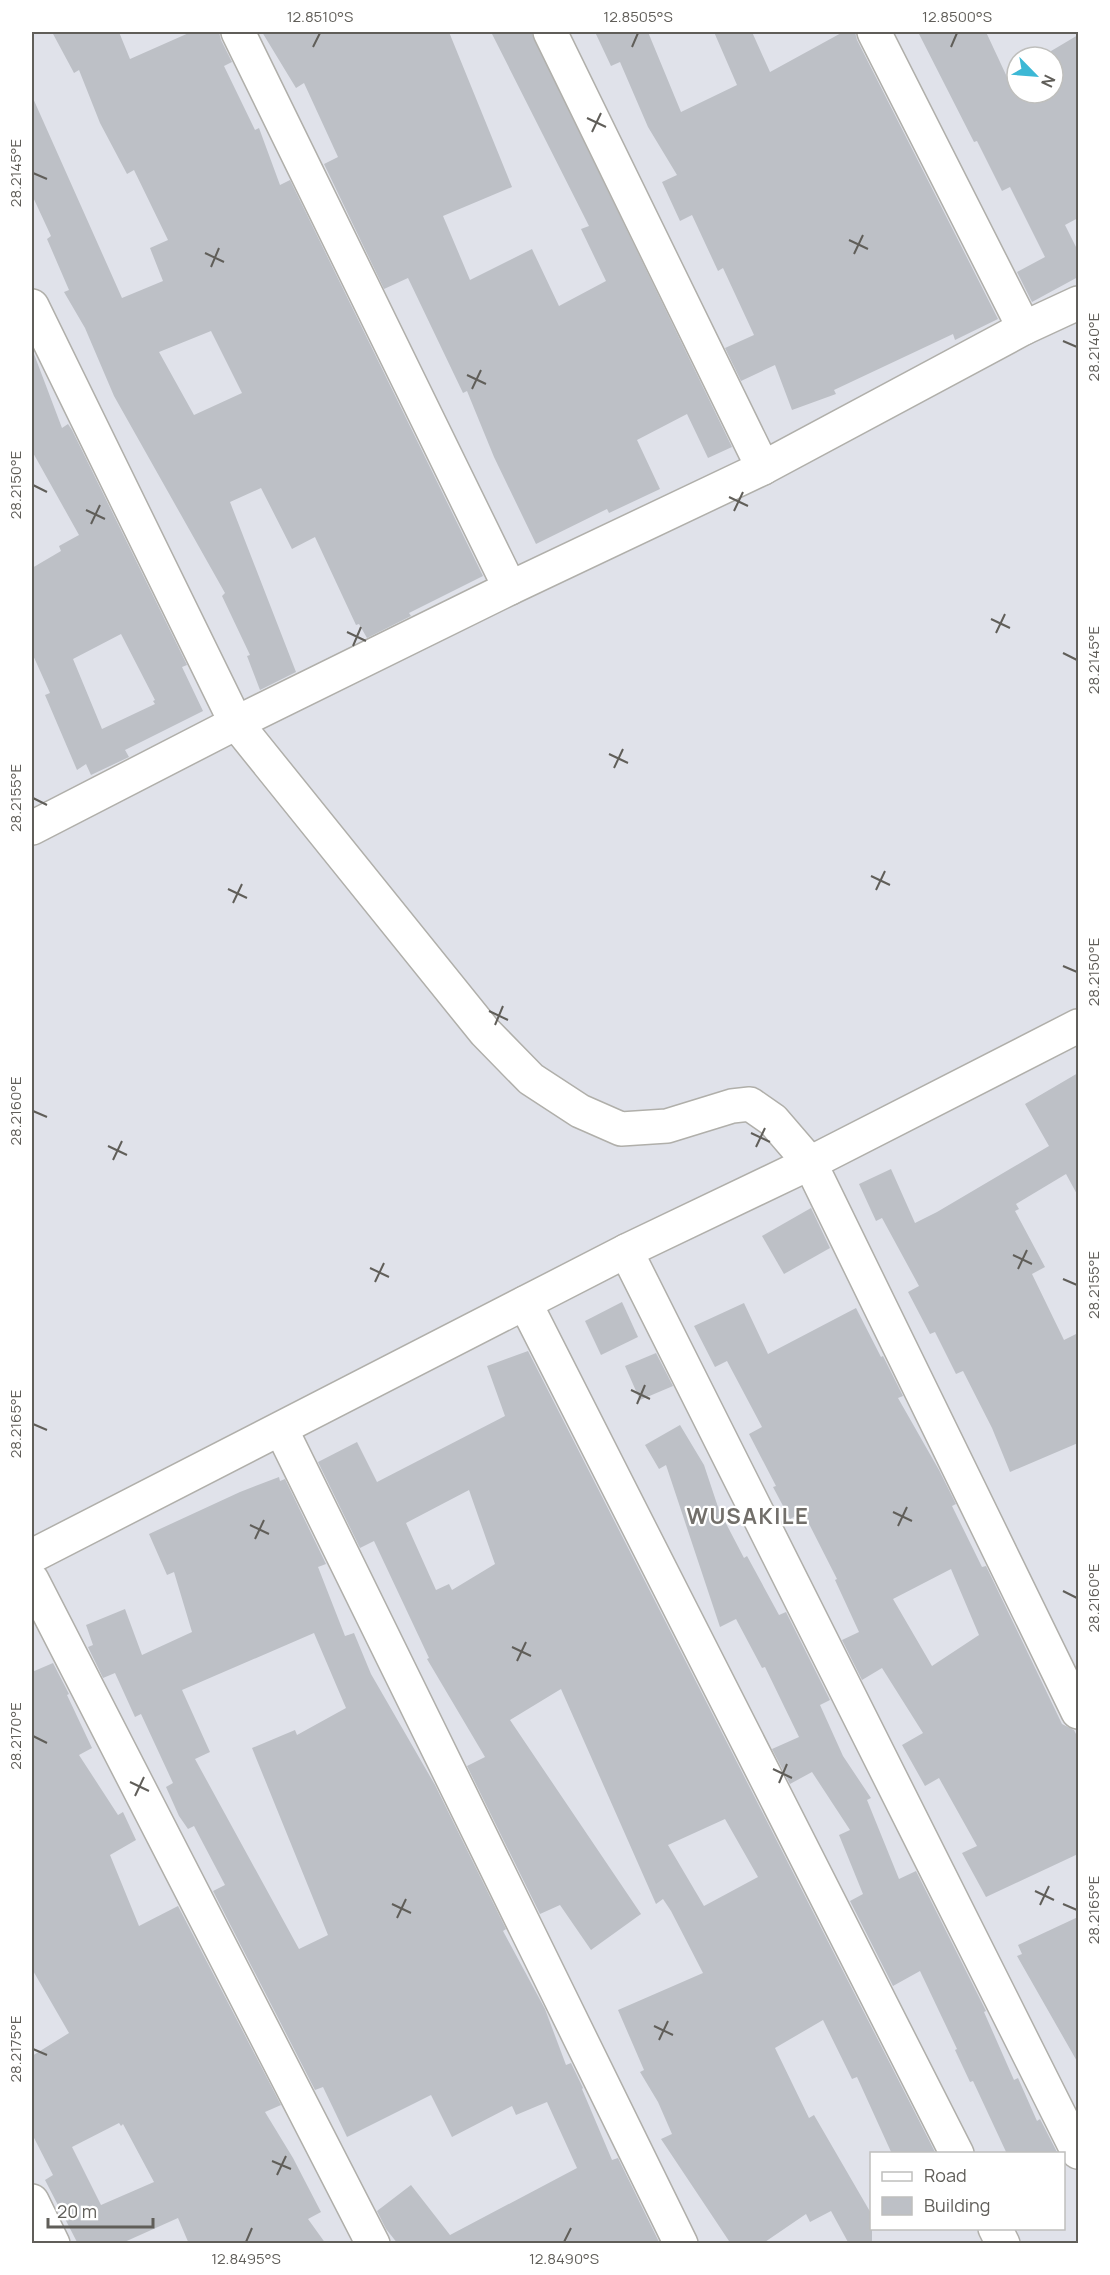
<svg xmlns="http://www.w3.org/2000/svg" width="1110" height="2275" font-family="Manrope,sans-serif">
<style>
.building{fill:#bdc0c6;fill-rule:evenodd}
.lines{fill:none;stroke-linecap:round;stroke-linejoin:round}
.street-casing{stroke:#b0afaa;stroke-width:36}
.street{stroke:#fff;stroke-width:33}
.ticks{fill:none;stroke:#605e59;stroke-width:2}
.labels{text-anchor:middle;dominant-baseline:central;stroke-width:4.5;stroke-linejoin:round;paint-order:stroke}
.district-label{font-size:22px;font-weight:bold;letter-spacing:1.5px;fill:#726f6a;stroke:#fff}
.neatline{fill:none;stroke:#605e59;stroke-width:2}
.ticks-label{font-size:15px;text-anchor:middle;fill:#605e59}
</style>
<rect width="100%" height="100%" fill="#e0e2ea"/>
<!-- building -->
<g class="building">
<path d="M52,32H119L130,59L191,32H219L221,40L232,62L224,66L255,130L259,128L280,185L290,180L483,576L409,613L411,616L367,638L359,624L356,625L315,537L292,549L261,488L230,502L296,672L260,690L247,656L250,655L222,596L225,593L114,396L85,328L64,292L69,290L47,239L51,236L32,195V96L122,298L163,281L150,248L168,240L134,170L127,174L100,123L79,70L74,73ZM211,331L242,393L194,415L159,352Z"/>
<polygon points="262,32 449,32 512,187 443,216 470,280 532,249 559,306 606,281 581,229 589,226 491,32 531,32 732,447 708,458 687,414 637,440 660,489 609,513 607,509 536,544 494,457 467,391 463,393 408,278 384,289 324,164 338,157 304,83 296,88"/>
<polygon points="595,32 648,32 681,112 737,85 714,32 752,32 770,72 843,32 855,32 857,40 998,319 955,340 953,334 834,390 836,394 792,410 775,365 741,381 725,348 754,335 723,268 718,271 692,215 680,221 662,182 677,175 648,127 620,62 611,66"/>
<polygon points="918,32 986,32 1007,77 1017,72 1017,93 1053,93 1053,57 1041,57 1078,35 1078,218 1065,225 1078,251 1078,277 1032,302 1017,272 1045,257 1010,187 1002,191 977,141 974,142"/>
<path d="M34,354L62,428L68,424L72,430L187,665L182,667L203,711L125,750L129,757L91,775L86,764L77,770L45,695L50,693L32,653V568L61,551L59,546L79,535L32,451V355ZM121,634L155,700L153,701L155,704L102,729L73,659Z"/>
<polygon points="1078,1073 1078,1196 1066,1174 1016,1204 1019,1209 1015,1211 1045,1267 1032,1274 1064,1340 1078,1333 1078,1443 1010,1472 992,1428 963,1371 956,1374 935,1332 930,1334 908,1292 919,1286 882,1218 876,1221 859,1184 891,1169 915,1223 937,1212 1049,1146 1025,1104"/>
<polygon points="811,1208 830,1248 784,1274 762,1236"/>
<polygon points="622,1302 638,1337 601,1355 585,1321"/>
<path d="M744,1303L768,1354L856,1308L881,1357L883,1356L903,1396L898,1398L939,1470L956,1504L952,1506L982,1567L986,1566L1062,1724L1074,1730L1078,1738V1854L986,1897L962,1853L977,1846L939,1778L925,1786L902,1745L923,1733L882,1668L862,1680L842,1640L859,1632L835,1580L837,1579L803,1512L790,1519L773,1487L776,1486L749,1434L762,1427L727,1361L715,1367L694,1326ZM951,1569L979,1635L932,1666L893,1599Z"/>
<path d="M528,1351L936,2154H892L857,2077L852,2079L823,2020L775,2048L809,2118L814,2115L872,2215V2244H849L831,2211L810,2222L806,2214L762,2244H731L661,2139L672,2134L658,2102L640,2072L644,2070L618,2010L703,1973L671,1911L663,1899L656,1904L561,1689L510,1720L641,1914L591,1950L560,1905L540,1914L467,1766L485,1757L427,1659L429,1658L374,1541L360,1548L318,1462L357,1442L377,1482L505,1416L487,1366ZM469,1490L495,1564L452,1590L449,1584L436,1590L406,1523ZM725,1819L758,1877L704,1906L668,1845Z"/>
<polygon points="656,1353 673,1386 640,1400 625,1366"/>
<polygon points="680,1425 704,1465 719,1510 744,1558 747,1556 779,1615 786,1612 830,1700 820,1705 843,1756 871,1798 867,1800 899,1879 916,1871 986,2011 984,2012 1014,2080 1018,2078 1037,2121 1040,2119 1058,2154 1007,2154 973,2081 970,2082 955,2050 957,2049 920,1971 893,1986 850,1901 863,1894 839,1835 850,1830 812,1772 790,1784 772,1749 799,1737 765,1667 762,1668 736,1619 720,1627 666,1465 659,1469 645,1445"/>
<path d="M279,1477L280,1481L285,1479L326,1564L318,1567L345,1636L354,1633L371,1674L435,1785L506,1929L503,1931L545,2009L566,2065L571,2063L583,2088L582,2089L612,2160L618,2158L660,2244H398L386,2229L377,2211L411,2185L450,2235L577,2168L547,2102L516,2115L512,2106L452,2137L431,2095L347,2137L323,2087L315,2090L213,1891L225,1885L194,1826L188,1829L179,1816L166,1787L173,1783L141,1714L135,1717L115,1673L103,1678L88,1647L93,1645L86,1625L125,1609L142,1655L192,1632L174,1572L167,1575L149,1534L240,1492ZM314,1633L346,1708L297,1735L295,1730L252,1748L328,1935L299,1949L195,1759L210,1752L182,1690Z"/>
<path d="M53,1663L69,1694L67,1695L92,1748L79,1755L118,1815L123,1812L136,1840L110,1855L139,1926L178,1906L281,2105L265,2112L293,2158L321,2212L308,2219L326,2244H189L178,2218L120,2244H78L45,2180L53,2175L32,2134V2056L69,2033L32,1969V1672ZM119,2123L121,2126L123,2124L154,2182L101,2205L72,2147Z"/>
<polygon points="1078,1917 1078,2063 1017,1956 1022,1954 1018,1945"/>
</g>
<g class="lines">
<!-- street casing -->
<g class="street-casing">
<g id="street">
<polyline points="238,32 510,588"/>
<polyline points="550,32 763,468"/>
<polyline points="874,32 1024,328"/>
<polyline points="32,306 236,723 485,1032 531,1079 580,1111 621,1129 667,1126 732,1106 750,1104 773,1120 810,1163 1078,1712"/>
<polyline points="32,828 236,723 510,588 763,468 1024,328 1078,303"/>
<polyline points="626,1251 1078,2152"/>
<polyline points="525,1303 957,2154"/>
<polyline points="281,1429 681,2244"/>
<polyline points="32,1556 626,1251 810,1163 1078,1026"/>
<polyline points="32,1580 373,2244"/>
<polyline points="32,2201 53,2244"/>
<polyline points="995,2228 1003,2244"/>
</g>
</g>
<!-- street -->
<use href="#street" class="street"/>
</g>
<!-- ticks -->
<path class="ticks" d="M313,47L320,33M632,47L638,33M951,47L957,33M587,118L606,127M592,132L601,113M33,173L47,179M849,240L868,249M205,253L224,262M854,254L863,235M211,267L219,248M1063,341L1077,347M467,375L486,384M472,389L481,370M33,485L47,492M729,497L748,506M86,510L105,519M734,511L743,492M91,524L100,505M991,619L1010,628M347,632L366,641M996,633L1005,614M353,646L361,627M1063,653L1077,660M609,754L628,763M614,768L623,749M33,798L47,805M871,876L890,885M228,889L247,898M876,890L885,871M233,903L242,884M1063,966L1077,972M489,1011L508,1020M495,1025L503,1006M33,1111L47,1117M751,1133L770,1142M108,1146L127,1155M756,1147L765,1128M113,1160L122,1141M1013,1255L1032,1264M370,1268L389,1277M1018,1269L1027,1250M1063,1279L1077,1285M375,1282L384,1263M631,1390L650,1399M637,1404L645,1385M33,1424L47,1430M893,1512L912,1521M250,1525L269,1534M898,1526L907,1507M255,1539L264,1520M1063,1591L1077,1598M512,1647L531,1656M517,1661L526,1642M33,1736L47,1743M773,1769L792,1778M130,1782L149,1791M779,1783L787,1764M135,1796L144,1777M1035,1891L1054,1900M392,1904L411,1913M1063,1904L1077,1910M1040,1905L1049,1886M397,1918L406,1899M654,2026L673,2035M659,2040L668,2021M33,2049L47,2055M272,2161L291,2169M277,2175L286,2156M246,2242L252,2228M564,2242L571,2228"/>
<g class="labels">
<!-- district labels -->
<g class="district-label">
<text x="748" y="1516">WUSAKILE</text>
</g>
</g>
<!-- border -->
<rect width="1110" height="2275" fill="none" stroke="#ffffff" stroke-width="66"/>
<!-- legend -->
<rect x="870" y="2152" width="195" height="78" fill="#ffffff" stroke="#bfbfbd" stroke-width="1.5"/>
<rect x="882" y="2172" width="30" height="9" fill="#ffffff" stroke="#bfbfbd" stroke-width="1.5"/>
<text x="924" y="2182" font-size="18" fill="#605e59">Road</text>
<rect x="882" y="2197" width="30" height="18" fill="#bdc0c6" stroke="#bfbfbd" stroke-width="1.5"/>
<text x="924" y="2212" font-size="18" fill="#605e59">Building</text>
<!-- north arrow -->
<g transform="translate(1035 75) rotate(115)"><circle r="28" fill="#ffffff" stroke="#bfbfbd" stroke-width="1.5"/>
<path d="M0-4.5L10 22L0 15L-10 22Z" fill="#3cb8d5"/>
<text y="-9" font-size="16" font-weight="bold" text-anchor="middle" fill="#605e59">N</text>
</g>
<!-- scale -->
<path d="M48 2218v9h105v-9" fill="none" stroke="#605e59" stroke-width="3"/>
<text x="57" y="2218" font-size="18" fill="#605e59" stroke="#ffffff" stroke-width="4.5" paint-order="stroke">20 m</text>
<rect x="33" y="33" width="1044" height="2209" class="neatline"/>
<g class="ticks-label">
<text x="320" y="22">12.8510°S</text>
<text x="638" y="22">12.8505°S</text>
<text x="957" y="22">12.8500°S</text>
<text transform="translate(16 173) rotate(-90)" y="5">28.2145°E</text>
<text transform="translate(1094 347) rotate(-90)" y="5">28.2140°E</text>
<text transform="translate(16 485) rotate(-90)" y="5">28.2150°E</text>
<text transform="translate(1094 660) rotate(-90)" y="5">28.2145°E</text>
<text transform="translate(16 798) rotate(-90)" y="5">28.2155°E</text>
<text transform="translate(1094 972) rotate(-90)" y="5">28.2150°E</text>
<text transform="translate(16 1111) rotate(-90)" y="5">28.2160°E</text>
<text transform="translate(1094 1285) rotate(-90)" y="5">28.2155°E</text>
<text transform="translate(16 1424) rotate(-90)" y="5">28.2165°E</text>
<text transform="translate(1094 1598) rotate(-90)" y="5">28.2160°E</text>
<text transform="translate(16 1736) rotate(-90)" y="5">28.2170°E</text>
<text transform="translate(1094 1910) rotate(-90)" y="5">28.2165°E</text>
<text transform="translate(16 2049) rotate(-90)" y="5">28.2175°E</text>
<text x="246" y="2264">12.8495°S</text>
<text x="564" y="2264">12.8490°S</text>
</g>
</svg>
